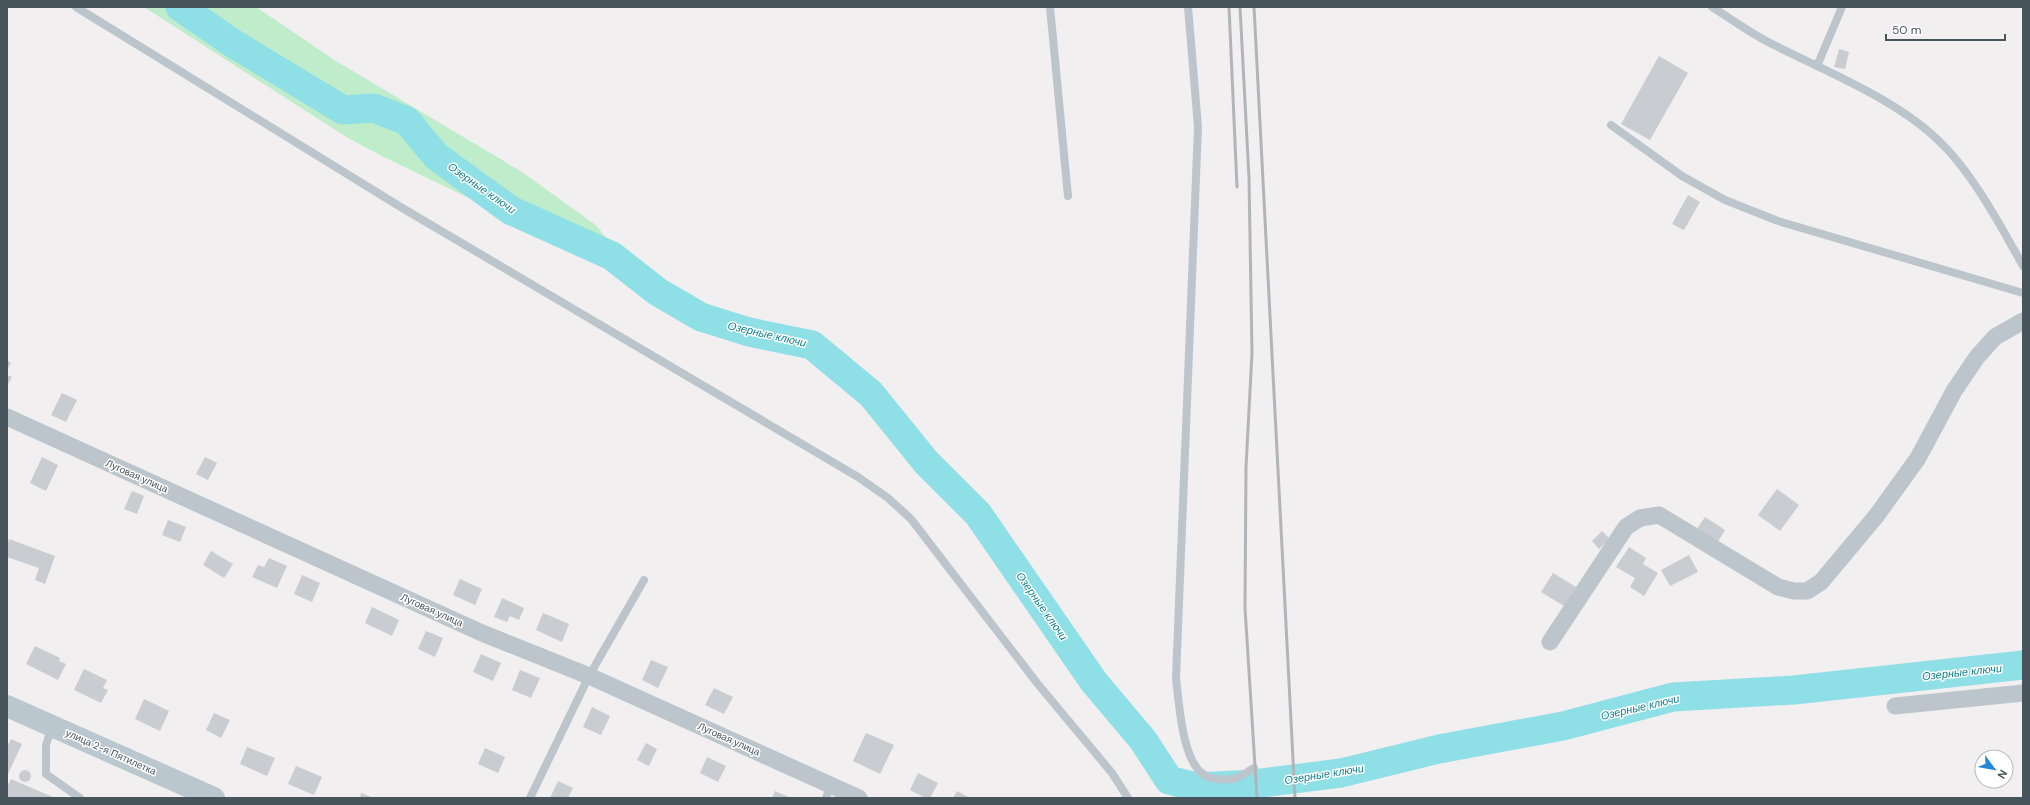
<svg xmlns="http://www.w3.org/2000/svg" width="2030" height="805" font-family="'DM Sans',sans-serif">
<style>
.green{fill:#bfeccb}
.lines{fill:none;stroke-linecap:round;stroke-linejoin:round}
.river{stroke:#8fdfe7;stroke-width:29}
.building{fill:#c9ccd1}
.service{stroke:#bbc5cb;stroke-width:8}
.minor{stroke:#bbc5cb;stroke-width:17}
.secondary{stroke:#bbc7cf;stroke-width:22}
.rail{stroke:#b1b5b9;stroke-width:3}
.labels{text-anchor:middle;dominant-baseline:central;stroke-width:3;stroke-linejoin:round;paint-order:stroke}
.street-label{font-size:10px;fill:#48545b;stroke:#fff}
.water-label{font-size:11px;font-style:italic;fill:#14818c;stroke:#fff}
</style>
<rect width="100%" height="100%" fill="#f1efef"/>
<!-- green -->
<polygon class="green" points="144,7 256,7 336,61 522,172 597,226 611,245 607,257 595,259 382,156 348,138"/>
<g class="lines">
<!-- river -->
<polyline class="river" points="180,7 234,44 343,110 374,108 407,121 436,156 510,210 612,256 658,292 701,317 749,332 812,345 871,394 926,462 978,514 1094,682 1143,740 1169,780 1196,787 1254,784 1341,773 1439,749 1563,726 1673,697 1794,690 2023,665"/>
</g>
<!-- building -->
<g class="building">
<polygon points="1839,49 1849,52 1845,69 1834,67"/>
<polygon points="1659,56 1688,73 1650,140 1621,124"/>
<polygon points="1688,195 1700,202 1684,230 1672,224"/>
<polygon points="7,360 11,363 7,370"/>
<polygon points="7,375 12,377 7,386"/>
<polygon points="62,393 77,400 66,422 51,415"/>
<polygon points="42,457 58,465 46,491 30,483"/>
<polygon points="205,457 217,463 208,480 196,474"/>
<polygon points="1777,489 1799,505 1780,531 1758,515"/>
<polygon points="132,491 144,496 137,514 124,509"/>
<polygon points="1705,517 1725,530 1718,542 1697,529"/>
<polygon points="168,520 186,527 180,542 162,535"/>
<polygon points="1602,531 1610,539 1599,549 1592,541"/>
<polygon points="9,539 55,556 45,584 35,580 39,568 7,557 7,546"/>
<polygon points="1629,547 1646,558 1643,564 1658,573 1644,596 1630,587 1635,578 1616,567"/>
<polygon points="211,551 233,564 224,578 203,565"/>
<polygon points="1689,555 1698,572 1670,586 1661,570"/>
<polygon points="269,558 287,566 277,588 252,577 258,565 264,567"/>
<polygon points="1553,573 1576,587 1564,606 1541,592"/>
<polygon points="302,575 320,583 312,602 294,594"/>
<polygon points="460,579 482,589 475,605 453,595"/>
<polygon points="502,598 524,608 519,620 510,616 507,622 494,617"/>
<polygon points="372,607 399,620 392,636 365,623"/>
<polygon points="543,613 569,624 562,642 536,630"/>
<polygon points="426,631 443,638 435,657 418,649"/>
<polygon points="35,646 60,658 59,661 66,664 58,680 26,664"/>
<polygon points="481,654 501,663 493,681 473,672"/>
<polygon points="651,660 668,667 658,688 642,680"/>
<polygon points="84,669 107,680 103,688 108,690 101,703 74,690"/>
<polygon points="520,670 540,678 531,698 512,690"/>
<polygon points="714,688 733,697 724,714 705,705"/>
<polygon points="144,699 169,711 160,731 135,719"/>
<polygon points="592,707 610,716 601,735 583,727"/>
<polygon points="214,713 230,720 221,738 206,730"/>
<polygon points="866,733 894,745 880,774 853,761"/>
<polygon points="11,739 22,744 7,776 7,747"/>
<polygon points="646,743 657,749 649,766 637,760"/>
<polygon points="247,747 275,758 267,776 240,764"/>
<polygon points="485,748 505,757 498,773 478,764"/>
<polygon points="707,757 726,766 718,782 700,773"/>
<polygon points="296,766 322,777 314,795 288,784"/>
<circle cx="25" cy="776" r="6"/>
<polygon points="918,773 938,783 930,798 925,798 910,790"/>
<polygon points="11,779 55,798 7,798 7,787"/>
<polygon points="558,781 573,788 568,798 550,798"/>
<polygon points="775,791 791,798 772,798"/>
<polygon points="957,791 970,798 953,798"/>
<polygon points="361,793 374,798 360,798"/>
</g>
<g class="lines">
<!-- service -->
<g class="service">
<polyline points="76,7 399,206 858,477 888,498 911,519 1037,683 1112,773 1128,798"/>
<polyline points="1050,7 1068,196"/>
<path d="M1188,7L1198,127L1176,678C1179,702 1182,760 1203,774C1210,780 1223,780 1233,779C1240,778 1248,771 1254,768"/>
<path d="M1712,7C1733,20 1753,35 1774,45C1829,73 1901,101 1943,145C1974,176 2002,228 2023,266"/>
<polyline points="1817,66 1842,7"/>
<polyline points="1611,125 1682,176 1725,200 1778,221 2023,293"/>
<polyline points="52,727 46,745 46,774 80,798"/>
<polyline points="530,798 589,676 644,580"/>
<polyline points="826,798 831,785"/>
</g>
<!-- minor -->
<g class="minor">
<polyline points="7,417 482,633 589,676 859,798"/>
<polyline points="1550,642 1626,527 1640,518 1659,515 1778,587 1794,591 1807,591 1821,582 1877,515 1918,458 1954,391 1977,357 1995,337 2023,321"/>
<polyline points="1895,706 2023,693"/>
</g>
<!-- secondary -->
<polyline class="secondary" points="7,706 214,798"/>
<!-- rail -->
<g class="rail">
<polyline points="1229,7 1237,187"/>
<polyline points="1240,7 1249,178 1252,353 1246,467 1245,608 1257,798"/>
<polyline points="1254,7 1295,798"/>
</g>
</g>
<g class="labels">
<!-- street labels -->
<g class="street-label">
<text transform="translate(137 476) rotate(24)">Луговая улица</text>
<text transform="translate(432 610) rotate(24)">Луговая улица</text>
<text transform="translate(729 739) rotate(24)">Луговая улица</text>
<text transform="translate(111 752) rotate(24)">улица 2-я Пятилетка</text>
</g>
<!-- water labels -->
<g class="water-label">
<text transform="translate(482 188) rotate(35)">Озерные ключи</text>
<text transform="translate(767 334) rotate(13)">Озерные ключи</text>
<text transform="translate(1042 606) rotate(55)">Озерные ключи</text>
<text transform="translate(1962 672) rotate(-6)">Озерные ключи</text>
<text transform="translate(1640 707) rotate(-13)">Озерные ключи</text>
<text transform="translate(1324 774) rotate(-9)">Озерные ключи</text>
</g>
</g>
<!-- border -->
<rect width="2030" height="805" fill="none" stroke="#48545b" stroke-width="16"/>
<!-- north arrow -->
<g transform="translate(1994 769) rotate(122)"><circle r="19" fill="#ffffff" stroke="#b6bbbd"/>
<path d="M0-3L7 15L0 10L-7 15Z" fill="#2387d7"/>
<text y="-6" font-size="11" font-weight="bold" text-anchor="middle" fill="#48545b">N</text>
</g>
<!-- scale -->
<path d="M1886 34v6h119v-6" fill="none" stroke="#48545b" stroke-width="2"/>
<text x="1892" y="34" font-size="12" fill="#48545b" stroke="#ffffff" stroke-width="3" paint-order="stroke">50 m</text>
</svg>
